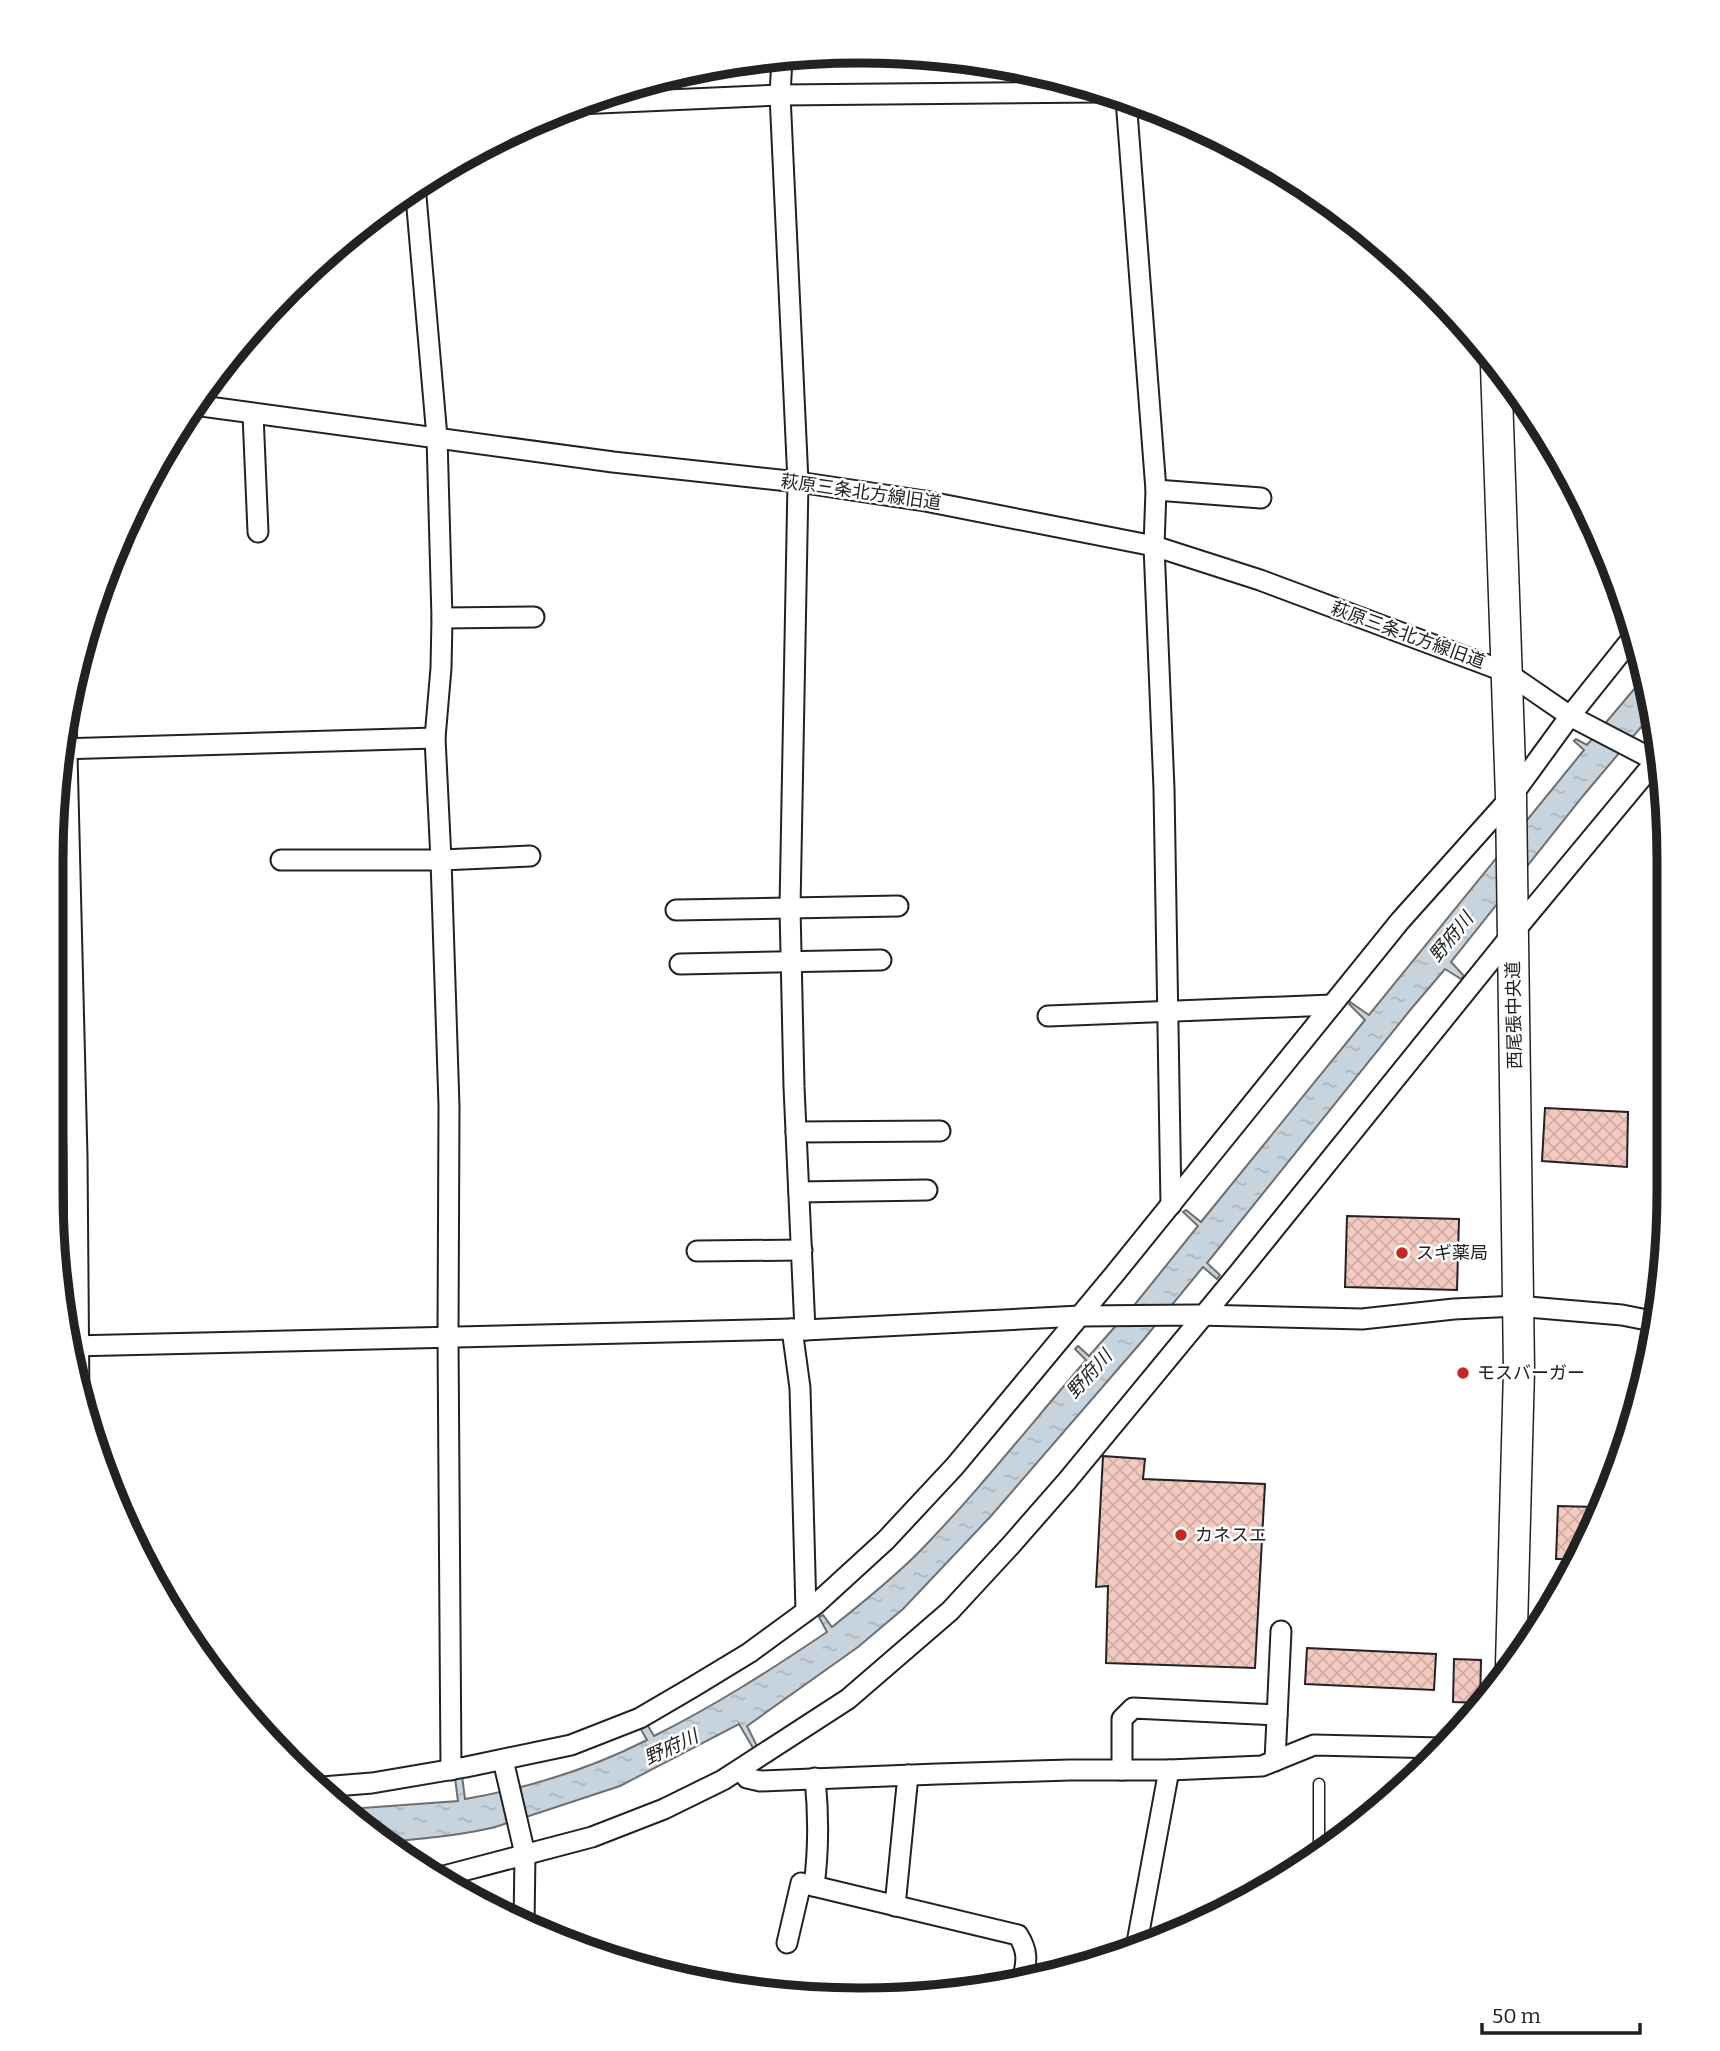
<svg xmlns="http://www.w3.org/2000/svg" width="1720" height="2051" font-family="Bitter,'Noto Sans JP',serif">
<style>
.water{fill:url(#water-ripples);stroke:#6f6f6f;stroke-width:2}
.building{fill:url(#building-cross-hatch);stroke:#222;stroke-width:2}
.lines{fill:none;stroke-linecap:round;stroke-linejoin:round}
.lane-casing{stroke:#222;stroke-width:13}
.street-casing{stroke:#222;stroke-width:23}
.primary-casing{stroke:#222;stroke-width:33}
.lane{stroke:#fff;stroke-width:10}
.street{stroke:#fff;stroke-width:19}
.primary{stroke:#fff;stroke-width:30}
.poi-dot{fill:#c62828;stroke:#fff;stroke-width:2.5}
.labels{text-anchor:middle;dominant-baseline:central;stroke-width:5;stroke-linejoin:round;paint-order:stroke}
.street-label{font-size:18px;fill:#222;stroke:#fff}
.poi-label{font-size:18px;fill:#222;stroke:#fff;text-anchor:start}
.water-label{font-size:19px;font-style:italic;fill:#222;stroke:#fff}
.rim{fill:none;stroke:#222;stroke-width:9}
</style>
<defs>
<pattern id="water-ripples" width="26" height="14" patternUnits="userSpaceOnUse" patternTransform="scale(1.75)"><rect width="26" height="14" fill="#c7d3dd"/><path d="M2 4q2-2 4 0t4 0M15 11q2-2 4 0t4 0" fill="none" stroke="#abb5bd"/></pattern>
<pattern id="building-cross-hatch" width="8" height="8" patternUnits="userSpaceOnUse" patternTransform="scale(1.75)"><rect width="8" height="8" fill="#f3c9c0"/><path d="M0 0l8 8M0 8l8-8" fill="none" stroke="#d0aca5"/></pattern>
</defs>
<rect width="100%" height="100%" fill="#fff"/>
<!-- water -->
<path class="water" d="M1646,675L1654,711L1645,723L1653,729L1649,732L1641,727L1583,796L1451,962L1464,976L1461,979L1445,969L1411,1009L1207,1263L1220,1275L1217,1279L1203,1267L1144,1339L991,1516L903,1609L858,1647L747,1726L757,1746L753,1748L739,1724L620,1786L523,1818C511,1820 502,1826 491,1828C456,1836 420,1839 385,1842L348,1809L458,1801L455,1778L462,1776L465,1799C528,1788 590,1769 647,1740L638,1724L645,1721L654,1736C716,1705 769,1671 827,1632L819,1617L823,1615L832,1627C861,1604 891,1580 917,1554C977,1493 1030,1425 1086,1360L1075,1349L1078,1346L1089,1356L1136,1303L1198,1226L1183,1212L1186,1210L1201,1222L1365,1020L1349,1004L1350,1002L1369,1015L1584,750L1574,741L1576,739L1587,745Z"/>
<!-- building -->
<g class="building">
<polygon points="1545,1108 1628,1112 1627,1167 1542,1161"/>
<polygon points="1347,1216 1459,1219 1457,1290 1345,1287"/>
<polygon points="1103,1456 1145,1459 1143,1479 1265,1484 1255,1668 1106,1663 1108,1586 1096,1587"/>
<polygon points="1558,1506 1596,1507 1596,1518 1577,1559 1556,1559"/>
<polygon points="1307,1648 1436,1654 1434,1690 1305,1684"/>
<polygon points="1454,1659 1481,1660 1480,1703 1453,1702"/>
</g>
<g class="lines">
<!-- lane casing -->
<g class="lane-casing">
<g id="lane">
<polyline points="1319,1856 1319,1784"/>
<polyline points="1138,1937 1174,1937"/>
</g>
</g>
<!-- street casing -->
<g class="street-casing">
<g id="street">
<polyline points="782,58 780,95 798,482 790,908 794,1087 805,1330"/>
<polyline points="1126,99 1156,490 1154,546 1164,789 1171,1205"/>
<polyline points="577,104 780,95 1101,92"/>
<polyline points="415,185 437,437 442,618 441,668 435,738 441,860 449,1106 448,1336 451,1770"/>
<polyline points="194,405 613,462 798,482 925,501 1154,546 1260,580 1506,672 1570,716 1660,763"/>
<polyline points="253,414 258,532"/>
<polyline points="1156,490 1261,498"/>
<polyline points="442,618 534,617"/>
<polyline points="66,714 77,1156 79,1401"/>
<polyline points="59,749 435,738"/>
<polyline points="281,860 441,860 530,856"/>
<polyline points="676,910 898,906"/>
<polyline points="680,964 881,960"/>
<polyline points="1048,1016 1332,1005"/>
<polyline points="796,1132 940,1131"/>
<polyline points="799,1192 927,1190"/>
<polyline points="697,1251 802,1250"/>
<polyline points="792,1329 800,1388 806,1611"/>
<polyline points="71,1346 792,1329 805,1330 1080,1316 1196,1315 1362,1319 1454,1309 1517,1306 1622,1315 1652,1321"/>
<polyline points="503,1760 525,1854 524,1925"/>
<polyline points="1275,1761 1281,1631"/>
<polyline points="741,1769 747,1778 760,1781 937,1774 1070,1770 1169,1770 1262,1766 1314,1745 1442,1748"/>
<polyline points="1122,1770 1122,1719 1133,1708 1277,1715"/>
<polyline points="322,1787 372,1783 466,1767 571,1745 640,1718 693,1687 749,1653 816,1604 886,1540 955,1466 1113,1276 1400,921 1511,797 1570,716 1634,636"/>
<polyline points="436,1878 592,1837 664,1809 723,1780 848,1699 950,1611 1011,1545 1067,1481 1237,1275 1513,933 1659,757"/>
<path d="M814,1886C819,1848 819,1817 815,1778"/>
<polyline points="895,1906 908,1775"/>
<path d="M787,1943L801,1883L1018,1935C1028,1951 1027,1960 1023,1978"/>
<polyline points="1136,1948 1169,1770"/>
</g>
</g>
<!-- primary casing -->
<g class="primary-casing">
<polyline id="primary" points="1496,366 1511,797 1519,1370 1511,1665"/>
</g>
<!-- lane -->
<use href="#lane" class="lane"/>
<!-- street -->
<use href="#street" class="street"/>
<!-- primary -->
<use href="#primary" class="primary"/>
</g>
<!-- markers -->
<g class="poi-dot">
<circle cx="1402" cy="1253" r="7"/>
<circle cx="1463" cy="1373" r="7"/>
<circle cx="1181" cy="1535" r="7"/>
</g>
<g class="labels">
<!-- street labels -->
<g class="street-label">
<text transform="translate(861 492) rotate(8)">萩原三条北方線旧道</text>
<text transform="translate(1408 635) rotate(20)">萩原三条北方線旧道</text>
<text transform="translate(1514 1015) rotate(-91)">西尾張中央道</text>
</g>
<!-- poi labels -->
<g class="poi-label">
<text x="1416" y="1253">スギ薬局</text>
<text x="1477" y="1373">モスバーガー</text>
<text x="1195" y="1535">カネスエ</text>
</g>
<!-- water labels -->
<g class="water-label">
<text transform="translate(1451 937) rotate(-51)">野府川</text>
<text transform="translate(1089 1374) rotate(-48)">野府川</text>
<text transform="translate(671 1747) rotate(-25)">野府川</text>
</g>
</g>
<!-- crop -->
<path d="M0 0H1720V2051H0ZM860 63H860A797 797 0 0 1 1657 860V1191A797 797 0 0 1 860 1988H860A797 797 0 0 1 63 1191V860A797 797 0 0 1 860 63Z" fill="#fff" fill-rule="evenodd"/>
<path class="rim" d="M860 63H860A797 797 0 0 1 1657 860V1191A797 797 0 0 1 860 1988H860A797 797 0 0 1 63 1191V860A797 797 0 0 1 860 63Z"/>
<!-- scale -->
<path d="M1482 2023v10h158v-10" fill="none" stroke="#222222" stroke-width="3.5"/>
<text x="1492" y="2023" font-size="21" fill="#222222" stroke="#ffffff" stroke-width="5" paint-order="stroke">50 m</text>
</svg>
